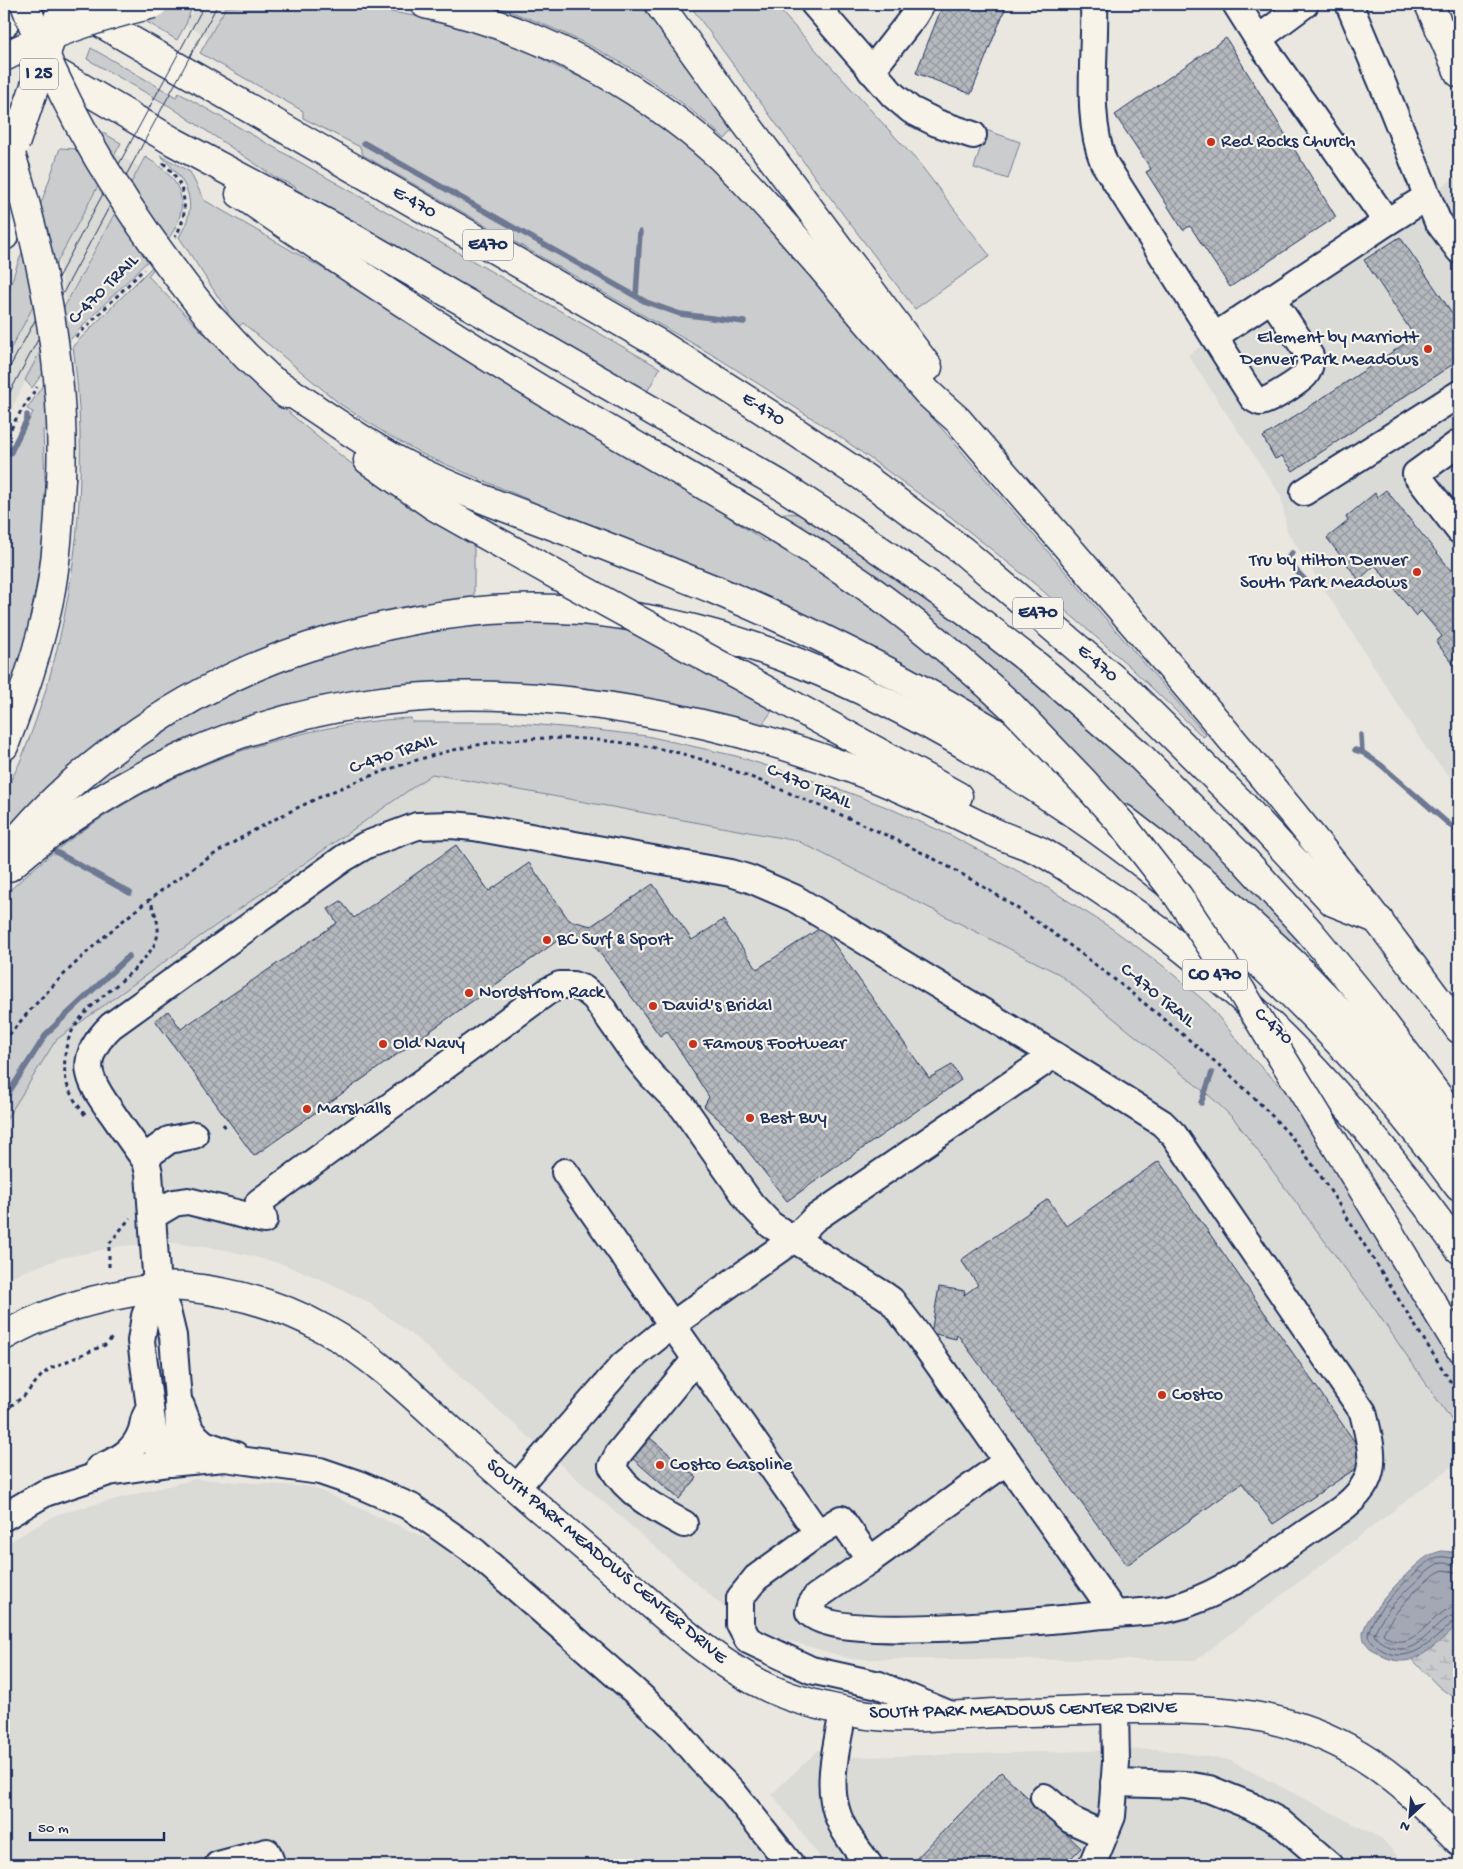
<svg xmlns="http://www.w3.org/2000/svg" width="1463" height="1869" font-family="'Gochi Hand',sans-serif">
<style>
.built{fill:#dadad6}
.grass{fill:#cbcccd;stroke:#737e96}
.wetland{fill:url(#wetland-marsh);stroke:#737e96}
.water{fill:url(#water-ripples);stroke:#6d7892}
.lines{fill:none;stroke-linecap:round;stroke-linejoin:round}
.shore{stroke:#515f80;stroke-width:1}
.stream{stroke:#6d7892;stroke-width:5.5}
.building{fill:url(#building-cross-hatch);stroke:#1b2f5e}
.minor-casing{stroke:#1b2f5e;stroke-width:30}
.major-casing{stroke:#1b2f5e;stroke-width:31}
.highway-casing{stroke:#1b2f5e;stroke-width:31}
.path{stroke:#1b2f5e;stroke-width:3;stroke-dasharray:4 4;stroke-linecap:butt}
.minor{stroke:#f7f3e8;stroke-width:26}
.major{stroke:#f7f3e8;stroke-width:28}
.highway{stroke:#f7f3e8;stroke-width:28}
.tram{stroke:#1b2f5e;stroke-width:1}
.highway-bridge-casing{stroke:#1b2f5e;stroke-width:31;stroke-linecap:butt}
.highway-bridge{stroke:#f7f3e8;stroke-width:28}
.poi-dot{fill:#c8321e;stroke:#f7f3e8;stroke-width:2}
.labels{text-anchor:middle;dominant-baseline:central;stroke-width:4.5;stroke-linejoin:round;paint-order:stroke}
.shield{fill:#f7f3e8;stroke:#5d6a87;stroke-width:1}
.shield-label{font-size:18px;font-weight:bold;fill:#1b2f5e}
.poi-label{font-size:19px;fill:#1b2f5e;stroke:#f7f3e8;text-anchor:start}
.street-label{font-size:19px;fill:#1b2f5e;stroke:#f7f3e8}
</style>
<defs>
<pattern id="wetland-marsh" width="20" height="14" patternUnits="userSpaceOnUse" patternTransform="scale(1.25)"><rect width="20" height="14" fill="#cbcccd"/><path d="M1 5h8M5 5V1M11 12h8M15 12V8" fill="none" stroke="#aeb0b2"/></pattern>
<pattern id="water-ripples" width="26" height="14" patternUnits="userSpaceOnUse" patternTransform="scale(1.25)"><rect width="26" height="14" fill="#a3a8b4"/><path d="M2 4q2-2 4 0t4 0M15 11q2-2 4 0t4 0" fill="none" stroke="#848996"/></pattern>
<pattern id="building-cross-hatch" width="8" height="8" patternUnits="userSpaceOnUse" patternTransform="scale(1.25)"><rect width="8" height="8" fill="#b6babf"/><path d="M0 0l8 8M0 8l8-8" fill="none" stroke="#93989e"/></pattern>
</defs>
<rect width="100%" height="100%" fill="#eae7e0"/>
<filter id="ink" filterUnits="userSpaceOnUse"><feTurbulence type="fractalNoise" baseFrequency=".02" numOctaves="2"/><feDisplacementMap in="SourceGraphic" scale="10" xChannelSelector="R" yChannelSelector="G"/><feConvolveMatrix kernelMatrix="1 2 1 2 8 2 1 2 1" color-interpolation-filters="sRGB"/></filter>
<g filter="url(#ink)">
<!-- built -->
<g class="built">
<polygon points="226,7 209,37 186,25 193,11"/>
<polygon points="116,154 139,167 128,187 112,161"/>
<polygon points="1459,175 1459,786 1429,753 1287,531 1281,496 1188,355"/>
<polygon points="99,185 115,211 66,302 58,259"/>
<polygon points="34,305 41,350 4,424 4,361"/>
<polygon points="432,774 798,841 1059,974 1166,1059 1234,1119 1367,1298 1459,1431 1459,1461 1196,1660 852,1659 779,1638 725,1608 411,1334 368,1302 321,1279 279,1263 226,1250 174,1243 122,1246 61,1258 4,1279 4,1123 56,1040 178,952"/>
<polygon points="195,1479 312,1487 439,1544 581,1658 736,1811 779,1865 4,1865 4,1545 58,1514"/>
<polygon points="1158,1749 1229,1760 1381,1838 1406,1865 826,1865 772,1794 818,1750 854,1757"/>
</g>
<!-- grass -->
<g class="grass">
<polygon points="117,4 193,4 186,24 177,40"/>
<path d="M277,4C346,5 413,11 479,32C491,36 504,39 515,44C529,51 542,59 555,66C572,74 590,81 607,90C667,122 718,170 763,221L1206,735L1203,737L1127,664L1036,585L951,517L832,431L718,358L363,155L360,147L303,118V111L200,53L226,7Z"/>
<path d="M489,4H646L736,127L725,139C657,76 576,33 489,4Z"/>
<polygon points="689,4 774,4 919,163 990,256 915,309 817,180"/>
<polygon points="91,48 176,97 179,93 660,368 647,392 295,189 296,187 275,177 171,107 87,59"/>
<polygon points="94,128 121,143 4,361 4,306 16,268 43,198 60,148 77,149"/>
<polygon points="986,130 1020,142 1008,179 974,168"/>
<path d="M160,155L190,172L204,200L360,290L595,438L731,515L730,518L766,542L769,537L852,591L935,654L1027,738L605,535L541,505L426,456L388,435L340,404L243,323L237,328L227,317L228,312L179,237C201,202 186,180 160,155Z"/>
<path d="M145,157C182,178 194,205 166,242C121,290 69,333 32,388L25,380Z"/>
<path d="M154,265L155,267L148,276L204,334L208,332C229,353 250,376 272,397C333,454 401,502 474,544V601L285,644L4,838C4,825 2,812 4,800C6,787 15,773 20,762C31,735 41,707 49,679C80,571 88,457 73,346Z"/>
<path d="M45,382L48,428L43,430L45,480L47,486C45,537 37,587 26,637L27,643L4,719V461L7,453L12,455L33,412L27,409Z"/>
<polygon points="783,513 799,514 876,564 946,614 1062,705 1147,782 1207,841 1300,941 1292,946 780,518"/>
<path d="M562,621L642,631L732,652L730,658L786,690L770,709L772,711L761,726C728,718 693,707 658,701C562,682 452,673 355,692L354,691C282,701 209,726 145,760C121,772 98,787 76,801L73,798L122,758L195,709L296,663L395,634L464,624Z"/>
<path d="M411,718L412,722H507L596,730L647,736L736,756L842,790L889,808L952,836L1040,883L1111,928L1162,965L1208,1004L1252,1058L1296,1101L1399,1273L1459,1369V1431L1367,1298L1234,1119L1213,1099L1059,974L798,841L432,774L178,952L56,1040L4,1123V896C111,790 261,726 411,718Z"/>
</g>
<!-- wetland -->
<polygon class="wetland" points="1459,1623 1459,1702 1438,1686 1412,1659 1436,1643"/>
<!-- water -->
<path class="water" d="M1442,1551L1453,1552L1459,1556V1623C1447,1635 1426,1656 1410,1660C1399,1663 1386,1659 1377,1653C1371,1649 1363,1643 1363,1635C1362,1617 1412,1566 1428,1556C1432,1554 1437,1552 1442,1551Z"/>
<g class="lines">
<!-- shore -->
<g class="shore">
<path d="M1459,1559C1441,1557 1439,1553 1423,1566C1406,1581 1370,1613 1368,1636C1372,1644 1378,1648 1386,1652C1412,1664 1436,1638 1454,1621L1459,1620"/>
<path d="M1459,1566C1443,1564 1443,1558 1427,1571C1410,1587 1381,1612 1374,1635C1378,1641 1384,1644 1390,1647C1421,1659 1436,1615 1459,1614"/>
<path d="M1459,1573L1444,1570C1427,1574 1389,1617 1383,1634C1414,1660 1431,1607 1459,1606"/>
</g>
<!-- stream -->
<g class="stream">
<polyline points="364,143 646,302 680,314 744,322"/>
<polyline points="636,296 640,232"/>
<polyline points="10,453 27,419 27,415"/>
<polyline points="1292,553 1288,558 1290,564 1305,580"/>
<polyline points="1361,735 1362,752"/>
<polyline points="1355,750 1362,752 1381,765 1459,833"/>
<polyline points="56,852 130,893"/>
<polyline points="4,1100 47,1033 129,956"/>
<polyline points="1201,1103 1212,1073"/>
</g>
</g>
<!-- building -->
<g class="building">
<polygon points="943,4 1007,4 971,94 916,73"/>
<polygon points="1226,38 1336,217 1230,287 1190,226 1183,230 1146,172 1151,169 1115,115"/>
<polygon points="1400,237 1459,323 1459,360 1293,471 1282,456 1275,459 1263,437 1415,337 1364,260"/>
<polygon points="1386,490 1459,580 1458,670 1436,642 1442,636 1421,611 1416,616 1375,565 1359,580 1327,538 1348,521 1346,517 1375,493 1377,497"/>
<polygon points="456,845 489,891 529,863 569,920 591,926 653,884 692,940 723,920 757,969 822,927 929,1078 952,1065 961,1080 787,1201 734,1133 704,1106 709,1097 667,1031 660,1036 589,938 567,934 254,1156 155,1020 168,1011 181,1029 337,923 328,909 341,901 354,918"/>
<polygon points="1159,1161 1361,1451 1358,1467 1273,1524 1242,1483 1127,1565 957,1334 956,1339 931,1333 939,1287 965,1291 964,1295 978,1285 961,1260 1048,1199 1066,1226"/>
<polygon points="642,1431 697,1478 679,1499 624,1451"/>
<polygon points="1001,1772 1081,1848 1064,1865 910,1865"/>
</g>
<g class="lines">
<!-- minor casing -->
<g class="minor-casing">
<g id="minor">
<polyline points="814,4 893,95 911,110 937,123 973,135"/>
<path d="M1094,4C1096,54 1085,117 1104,163L1253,398C1254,399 1259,402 1260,402C1268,402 1300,381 1305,375C1309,370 1311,362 1310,356L1271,298"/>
<polyline points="1236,4 1258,39 1387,222 1427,197"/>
<polyline points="1349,4 1381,80 1437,220 1459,250"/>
<polyline points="1258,39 1305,4"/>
<polyline points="871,71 914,16 921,4"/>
<polyline points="1215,336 1387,222"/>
<polyline points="1459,443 1416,474 1459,530"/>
<polyline points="1304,492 1459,394"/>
<polyline points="144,1158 169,1140 194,1135"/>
<polyline points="565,1172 818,1533"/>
<path d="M152,1216L174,1203L188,1201L264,1220L259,1202L548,991L560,985H573L584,989L595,998L637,1058L652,1076L683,1107L751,1204L771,1225L884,1295L891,1300L920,1338L1115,1614C1139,1612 1162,1612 1186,1604C1230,1589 1267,1560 1306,1533C1326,1519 1354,1505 1366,1482C1377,1461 1368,1434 1363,1412L1174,1135L1162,1123L1054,1055L794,898L750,879L731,873L474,827L451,825L417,826L366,845L344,858L111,1026C77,1059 87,1079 112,1113C123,1129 134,1145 146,1161L149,1173L157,1287L167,1311L173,1336L178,1400L179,1439L178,1451L169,1463"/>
<polyline points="157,1287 145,1316 141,1341 154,1437 159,1453 169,1463"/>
<polyline points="181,1406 191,1432 204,1444 235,1455"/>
<path d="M99,1468C118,1460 135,1452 142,1430C144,1422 144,1416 150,1409"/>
<polyline points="516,1488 623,1365 672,1325 795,1238 814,1219 1054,1055"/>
<polyline points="4,1517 45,1493 109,1472 169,1463 225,1458 320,1471 358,1484 411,1507 475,1552 639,1695 673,1727 702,1761 732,1791 791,1865"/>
<path d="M684,1524C658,1510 626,1493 612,1466L619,1453L696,1359"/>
<polyline points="870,1560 1007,1461"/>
<path d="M843,1711C838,1743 826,1781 837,1813C843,1832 857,1849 869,1865"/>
<path d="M951,1715L879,1685L811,1670L748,1640L740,1625V1598L756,1578L818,1533L841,1519L870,1560L816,1597L811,1605L809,1612C838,1646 1064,1618 1115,1614"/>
<polyline points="1114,1783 1186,1785 1209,1789 1251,1806 1280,1822 1330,1865"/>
<polyline points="1044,1797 1071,1820 1104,1835"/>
<polyline points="218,1865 267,1852 272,1865"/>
<polyline points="1092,1865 1112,1816 1116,1762 1115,1709"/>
</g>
</g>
<!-- major casing -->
<g class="major-casing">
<g id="major">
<polyline points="1429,4 1459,73"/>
<path d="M4,1336C43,1313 84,1301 128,1293C147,1289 166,1285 185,1287C234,1292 284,1306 326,1330C379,1359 428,1410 473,1450C527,1498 581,1544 636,1591C677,1627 719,1665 769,1688C796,1701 826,1707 856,1713C899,1722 951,1715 996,1713C1043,1712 1090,1709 1137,1709C1216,1708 1289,1712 1360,1755C1398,1778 1429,1810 1459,1841"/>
</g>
</g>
<!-- highway casing -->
<g class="highway-casing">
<g id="highway">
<polyline points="68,4 661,345 769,414 865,478 963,551 1128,691 1239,801 1333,902 1379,920"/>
<path d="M425,4C534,28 634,80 717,154C755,189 788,230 822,268C847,298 872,328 898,357C907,369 917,381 927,392C937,402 948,411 958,420C1129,620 1305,815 1459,1029"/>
<polyline points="659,4 726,97 928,367"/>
<polyline points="4,24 11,4"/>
<polyline points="40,63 174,142 343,232 779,484 864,539 965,610 1038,667 1137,753 1245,861 1309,931 1366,1000 1459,1124"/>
<path d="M240,194C347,266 454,338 565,404C665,464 769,519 864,585C916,622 965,663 1012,707"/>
<polyline points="4,236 17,190 16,170"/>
<polyline points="208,315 246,356 286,394"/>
<path d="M273,381C318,409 361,442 408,466C458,491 512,510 564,530C614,549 663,569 713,589C842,643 965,709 1082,788"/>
<polyline points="368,460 434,506 560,577"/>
<polyline points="780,698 958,796"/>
<path d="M4,746C22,698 39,650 49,600C57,560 59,519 61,478"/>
<polyline points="1122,818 1206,883 1293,963 1394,1068 1459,1148"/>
<path d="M4,856C75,763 196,683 308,647C396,619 488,603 581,610C706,621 817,664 926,723C1135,836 1317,995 1459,1187"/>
<path d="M9,867C115,775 250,716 390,700C544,682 734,721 878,779C917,795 955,813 993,832C1008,839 1025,844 1040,851C1055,859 1069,869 1083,878C1118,901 1153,925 1186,951C1294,1036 1379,1138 1459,1249"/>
<polyline points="1381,1219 1459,1347"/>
</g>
</g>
<!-- path -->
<g class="path">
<path d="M163,163C186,182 191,212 175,237"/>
<polyline points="76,337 144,269"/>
<polyline points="4,443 16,419 37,387"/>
<path d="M4,1041C100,923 225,832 368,777C418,758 472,742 526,739C574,736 624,741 671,751C718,762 763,782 808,801C869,826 930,854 987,889C1044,924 1097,965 1149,1007C1196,1045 1244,1084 1284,1129C1315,1162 1337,1203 1362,1241C1394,1292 1426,1343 1459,1395"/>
<path d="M85,1115C69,1093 63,1084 65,1056C68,1012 115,992 142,961C150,952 157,944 158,932C159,921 153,909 150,899"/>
<polyline points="223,1124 226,1128"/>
<polyline points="109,1267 109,1244 130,1218"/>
<polyline points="4,1411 24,1396 42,1375 51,1368 105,1345 113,1337"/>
</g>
<!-- minor -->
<use href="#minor" class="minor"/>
<!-- major -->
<use href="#major" class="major"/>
<!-- highway -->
<use href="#highway" class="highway"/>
<!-- tram -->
<g class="tram">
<polyline points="4,378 205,4"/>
<polyline points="4,403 218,4"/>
</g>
<!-- highway-bridge casing -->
<g class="highway-bridge-casing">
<g id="highway-bridge">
<path d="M25,4C66,119 132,221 208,315"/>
<path d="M4,57C51,33 102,16 153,4"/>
<path d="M4,132C40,243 66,361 61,478"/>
<polyline points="15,144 63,4"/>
<polyline points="560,577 780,698"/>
<polyline points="1012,707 1085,783 1121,823 1178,896 1240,989 1381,1219"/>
</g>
</g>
<!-- highway-bridge -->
<use href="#highway-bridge" class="highway-bridge"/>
</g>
</g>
<!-- markers -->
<g class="poi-dot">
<circle cx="1211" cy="142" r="5"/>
<circle cx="1428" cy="349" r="5"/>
<circle cx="1417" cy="572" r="5"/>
<circle cx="547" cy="940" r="5"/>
<circle cx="469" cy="993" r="5"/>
<circle cx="653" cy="1006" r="5"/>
<circle cx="383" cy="1044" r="5"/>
<circle cx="693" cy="1044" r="5"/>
<circle cx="307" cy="1109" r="5"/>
<circle cx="750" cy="1118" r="5"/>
<circle cx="1162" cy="1395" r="5"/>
<circle cx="660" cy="1465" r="5"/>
</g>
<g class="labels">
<!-- shield labels -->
<g class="shield">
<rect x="20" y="58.5" width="38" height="31" rx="4"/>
<rect x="463" y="229.5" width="50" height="31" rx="4"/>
<rect x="1013" y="597.5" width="50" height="31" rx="4"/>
<rect x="1182.5" y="959.5" width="65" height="31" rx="4"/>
</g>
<g class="shield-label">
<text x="39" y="74">I 25</text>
<text x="488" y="245">E470</text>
<text x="1038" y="613">E470</text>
<text x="1215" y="975">CO 470</text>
</g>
<!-- poi labels -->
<g class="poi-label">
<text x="1221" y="142">Red Rocks Church</text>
<text x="1418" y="338" text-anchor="end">Element by Marriott<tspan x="1418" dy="22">Denver Park Meadows</tspan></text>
<text x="1407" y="561" text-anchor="end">Tru by Hilton Denver<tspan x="1407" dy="22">South Park Meadows</tspan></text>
<text x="557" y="940">BC Surf &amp; Sport</text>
<text x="479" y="993">Nordstrom Rack</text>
<text x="663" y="1006">David's Bridal</text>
<text x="393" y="1044">Old Navy</text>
<text x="703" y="1044">Famous Footwear</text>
<text x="317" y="1109">Marshalls</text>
<text x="760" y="1118">Best Buy</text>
<text x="1172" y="1395">Costco</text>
<text x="670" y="1465">Costco Gasoline</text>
</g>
<!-- street labels -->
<g class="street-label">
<text transform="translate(414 203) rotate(30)">E-470</text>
<text transform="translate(104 290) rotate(-45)">C-470 TRAIL</text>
<text transform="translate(763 410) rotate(33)">E-470</text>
<text transform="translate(1097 664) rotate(41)">E-470</text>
<text transform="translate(393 755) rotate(-19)">C-470 TRAIL</text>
<text transform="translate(809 787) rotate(23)">C-470 TRAIL</text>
<text transform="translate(1157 996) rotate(39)">C-470 TRAIL</text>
<text transform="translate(1273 1027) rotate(43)">C-470</text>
<text transform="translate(606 1562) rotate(40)">SOUTH PARK MEADOWS CENTER DRIVE</text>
<text transform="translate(1023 1711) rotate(-1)">SOUTH PARK MEADOWS CENTER DRIVE</text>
</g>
</g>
<!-- margin -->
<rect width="1463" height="1869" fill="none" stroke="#f7f3e8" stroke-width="20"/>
<rect x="10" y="10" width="1443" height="1849" fill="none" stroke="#1b2f5e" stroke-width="2" filter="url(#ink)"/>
<!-- north arrow -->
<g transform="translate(1410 1816) rotate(206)" stroke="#f7f3e8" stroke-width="4" paint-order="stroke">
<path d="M0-4L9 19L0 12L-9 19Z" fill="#1b2f5e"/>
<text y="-8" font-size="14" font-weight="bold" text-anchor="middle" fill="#1b2f5e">N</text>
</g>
<!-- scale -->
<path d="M30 1832v8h134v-8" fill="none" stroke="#1b2f5e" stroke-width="2.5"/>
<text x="38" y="1832" font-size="15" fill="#1b2f5e" stroke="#f7f3e8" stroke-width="4" paint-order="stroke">50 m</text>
</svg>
